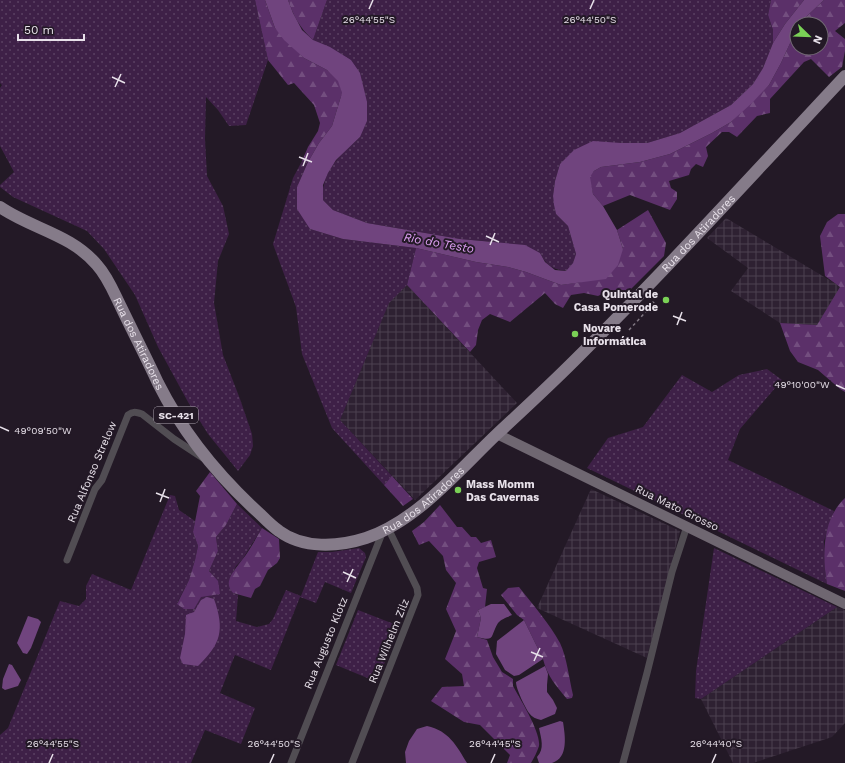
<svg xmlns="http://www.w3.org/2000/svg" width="845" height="763" font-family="'Work Sans',sans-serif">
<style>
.industrial{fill:url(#industrial-grid)}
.grass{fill:url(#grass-dots)}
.forest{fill:url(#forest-firs)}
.water{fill:#70447e}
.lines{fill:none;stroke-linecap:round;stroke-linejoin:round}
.path{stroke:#817883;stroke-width:1.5;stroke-dasharray:3 3;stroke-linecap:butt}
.street{stroke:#514d53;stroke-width:7}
.secondary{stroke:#6f6771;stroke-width:10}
.primary{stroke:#857b89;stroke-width:12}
.ticks{fill:none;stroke:#e8e1ea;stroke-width:1.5}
.poi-dot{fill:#7ad156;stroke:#231926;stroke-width:1.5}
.labels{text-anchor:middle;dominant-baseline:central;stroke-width:4;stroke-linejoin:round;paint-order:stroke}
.shield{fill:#231926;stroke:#ada5af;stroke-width:1}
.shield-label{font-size:10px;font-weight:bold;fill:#e8e1ea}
.street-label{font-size:11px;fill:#e8e1ea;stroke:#231926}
.poi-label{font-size:11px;font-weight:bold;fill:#e8e1ea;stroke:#231926;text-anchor:start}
.water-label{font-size:12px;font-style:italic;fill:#e1a2f6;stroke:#231926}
.ticks-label{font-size:10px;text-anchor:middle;fill:#e8e1ea;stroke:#231926;stroke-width:4;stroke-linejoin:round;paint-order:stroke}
</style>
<defs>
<pattern id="industrial-grid" width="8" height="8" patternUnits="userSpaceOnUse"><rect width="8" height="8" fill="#2e2132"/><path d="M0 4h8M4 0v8" fill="none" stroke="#4c4150"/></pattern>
<pattern id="grass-dots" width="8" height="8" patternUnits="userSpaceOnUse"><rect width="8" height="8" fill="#3e2047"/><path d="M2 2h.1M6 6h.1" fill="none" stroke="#5a4062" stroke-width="1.8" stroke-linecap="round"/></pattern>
<pattern id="forest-firs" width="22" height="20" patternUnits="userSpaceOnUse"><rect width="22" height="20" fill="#5b3069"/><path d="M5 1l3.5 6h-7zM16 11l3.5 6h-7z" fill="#734e7f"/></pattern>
</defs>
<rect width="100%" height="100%" fill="#231926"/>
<!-- industrial -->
<g class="industrial">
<polygon points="726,218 841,287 817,325 780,323 731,291 748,268 707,238"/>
<polygon points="407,285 517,403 415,500 340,420 389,302"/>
<polygon points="591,489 680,531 647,658 537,608"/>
<polygon points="837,607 845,610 845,723 832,737 753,763 733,763 701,699"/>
</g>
<!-- grass -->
<g class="grass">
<polygon points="0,0 255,0 268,60 246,125 229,126 218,110 206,97 205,139 207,176 223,206 229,234 218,261 214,303 223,355 240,399 252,434 253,446 250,455 238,471 208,434 188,402 158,347 135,295 104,249 87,231 13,197 0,187 0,185 14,172 0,146 0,88 2,85 0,83"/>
<path d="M327,0H771L768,15L773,30V43L763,68L753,84L731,105L680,133L647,143H621L560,164L555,181L553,196L556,214L568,226L576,254L573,263L567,271C552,269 547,266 540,253L496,242L460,239L367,223L333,210L323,200C323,195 322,189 324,185C328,164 346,151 360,137L313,40Z"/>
<polygon points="302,161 308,162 297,187 310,229 343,239 416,248 407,285 389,303 340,420 392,476 384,485 332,428 302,354 296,307 273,244 293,178"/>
<polygon points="767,369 782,380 740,429 728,460 834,511 824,541 825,570 827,584 587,468 608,438 643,427 682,375 712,392 739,375"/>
<polygon points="170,495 175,496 179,510 195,521 193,532 198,546 195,560 189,580 177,603 201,597 217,581 209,571 218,551 216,537 226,525 237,504 262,528 242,560 236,566 229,582 233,593 238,595 236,621 257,627 269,624 273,619 286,590 301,596 318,552 332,552 359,548 365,553 366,557 351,593 325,582 316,603 300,597 271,670 235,655 220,693 255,708 241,744 205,730 191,763 0,763 0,735 8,728 60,601 79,606 86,599 86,586 92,574 131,590"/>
<polygon points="714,548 837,607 701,699 695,698 696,671"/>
<polygon points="358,610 399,626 377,682 336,665"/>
</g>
<!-- forest -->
<g class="forest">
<polygon points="255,0 265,0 275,28 304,58 327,70 339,81 342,93 332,126 319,143 308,162 302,161 308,147 318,131 320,123 314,105 294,83 288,85 268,60"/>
<path d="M288,0H327L313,40C299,27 294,17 288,0Z"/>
<polygon points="771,0 804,0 785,24 773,43 773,30 768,15"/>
<polygon points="824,0 845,0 845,23 835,31 845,39 845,51 842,67 829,77 811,59 804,62 770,99 770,113 757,116 737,137 729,132 722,132 706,147 708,156 703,167 696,164 691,169 689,175 669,181 671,188 677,192 677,199 670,210 630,195 603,206 593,194 589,177 594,171 601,167 640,162 670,154 712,133 731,122 769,85 781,63 792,39 797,31 797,48 821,48 821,24 802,24 807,16"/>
<polygon points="648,210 666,243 664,256 630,290 604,293 598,296 584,293 571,295 563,308 555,304 545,293 510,322 490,314 482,320 478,330 476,345 470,352 407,285 416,248 476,262 508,267 526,272 561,285 581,282 623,249 617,230"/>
<polygon points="838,214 845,214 845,392 840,389 818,370 798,362 790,351 780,323 817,325 840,287 825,276 820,236 827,222"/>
<polygon points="210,472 237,504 226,525 216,537 218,551 209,571 218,581 220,594 201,597 194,609 184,609 177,604 189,580 195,560 198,546 193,532 200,496 196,491"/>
<polygon points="392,476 413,499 403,506 384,485"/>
<path d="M845,498V591L827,584C822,556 822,519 845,498Z"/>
<path d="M440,505L457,527H462L471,537H476L481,543L491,540L496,557L479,562L477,568L483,588L487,589L485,607L478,610L481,618L477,637L487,640L493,657L502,672L513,679V686C520,699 541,732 539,746C537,752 534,758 531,763H507L510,755L480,725L464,722L431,701L442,687L464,686L462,674L445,659L456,631L446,609L456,583L446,570L443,556L429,541L419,545L412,531L424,522Z"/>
<path d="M262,528L279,539L280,558L277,563L268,570L260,586L255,589L251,598L233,593C230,589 228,586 229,581C231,573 237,567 242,560C250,550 256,538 262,528Z"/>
<path d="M519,587C533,605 549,623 560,643C567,658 569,678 573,695L572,698L567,699C557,687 547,676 543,659L524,620L517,615L501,595L508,588Z"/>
</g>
<!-- water -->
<g class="water">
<polygon points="265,0 288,0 293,13 302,30 313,40 330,47 351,60 360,73 367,102 367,121 360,137 336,160 328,173 323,185 323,200 333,210 367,223 460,239 525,245 540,253 545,262 555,270 566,271 573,263 576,254 568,226 556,214 554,205 553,196 555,181 560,164 574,150 593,141 621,143 647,143 680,133 731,105 753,84 763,68 773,43 785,24 804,0 824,0 807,16 802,24 797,24 797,31 792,39 781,63 769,85 752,103 731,122 712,133 670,154 640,162 601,167 594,171 590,177 593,194 603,206 617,230 623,249 618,265 606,279 561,285 526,272 508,267 476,262 416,248 343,239 310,229 297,209 297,187 308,162 319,143 332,126 342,93 338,81 327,70 304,58 284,40 275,28"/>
<path d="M207,597L214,599C225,630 221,644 198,666L183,664L180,658L185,634L186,615L194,612L201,600Z"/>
<path d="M491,604H504L512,615C508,617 501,619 498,623C490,636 496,642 477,637L481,618L478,610Z"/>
<polygon points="28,616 38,619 41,622 31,648 27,654 23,653 17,643"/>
<polygon points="524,620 543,659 519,675 514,676 505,670 496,654 497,641"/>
<polygon points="9,664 12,665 21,680 18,686 5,690 2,688 3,679"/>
<path d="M545,666L548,674L547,685V692L553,700L557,708L555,714L541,720C536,719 532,717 529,713C525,707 516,689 516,682Z"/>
<path d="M560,721L563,722C565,735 569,758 552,763C548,763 543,763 539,763L537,757C545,749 541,738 539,728Z"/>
<path d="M427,726C449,731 456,745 467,763H406L405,752L409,741L417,729Z"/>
</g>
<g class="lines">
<!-- path -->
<polyline class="path" points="629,330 654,303 649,298"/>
<!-- street -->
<g class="street">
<path d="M67,560L95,489L102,480L128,415C133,411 136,412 142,414L174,439L203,458"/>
<polyline points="291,763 383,531"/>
<polyline points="352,763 418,595 417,588 388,528"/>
<polyline points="623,763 647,673 672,572 687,526"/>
</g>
<!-- secondary -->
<polyline class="secondary" points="497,434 845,604"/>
<!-- primary -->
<path class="primary" id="s1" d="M0,207C32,229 71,234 97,265C108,277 114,293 121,307C133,332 146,357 158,383C183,433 219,477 261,515C266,520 272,526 279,531C303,549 338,547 366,538C417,521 458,471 497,434C523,410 550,385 575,360C668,268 756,171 845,76"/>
</g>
<!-- ticks -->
<path class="ticks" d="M369,9L373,0M590,9L594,0M112,77L125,83M115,87L121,74M299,157L312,162M303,166L308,153M486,236L499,242M490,245L495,233M673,316L686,321M677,325L682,312M836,385L845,389M0,427L9,431M156,493L169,498M160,502L165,489M343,572L356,578M347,582L353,569M531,652L543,657M534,661L540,648M49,763L53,754M270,763L274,754M491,763L495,754M712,763L716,754"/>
<!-- markers -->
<g class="poi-dot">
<circle cx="666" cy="300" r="4"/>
<circle cx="575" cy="334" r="4"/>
<circle cx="458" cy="490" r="4"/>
</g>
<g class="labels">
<!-- shield labels -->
<rect class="shield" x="154" y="407" width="44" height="16" rx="3"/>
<g class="shield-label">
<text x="176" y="415">SC-421</text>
</g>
<!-- street labels -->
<g class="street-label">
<text stroke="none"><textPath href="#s1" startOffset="983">Rua dos Atiradores</textPath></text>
<text stroke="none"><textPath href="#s1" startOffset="203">Rua dos Atiradores</textPath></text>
<text transform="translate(92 472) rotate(-67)">Rua Alfonso Strelow</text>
<text stroke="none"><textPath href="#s1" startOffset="599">Rua dos Atiradores</textPath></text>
<text transform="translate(677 508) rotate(26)">Rua Mato Grosso</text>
<text transform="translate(389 641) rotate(-68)">Rua Wilhelm Zilz</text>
<text transform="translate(326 643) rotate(-68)">Rua Augusto Klotz</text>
</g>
<!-- poi labels -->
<g class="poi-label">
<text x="658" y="294" text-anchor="end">Quintal de<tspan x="658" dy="13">Casa Pomerode</tspan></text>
<text x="583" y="328">Novare<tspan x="583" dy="13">Informática</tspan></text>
<text x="466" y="484">Mass Momm<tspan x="466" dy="13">Das Cavernas</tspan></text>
</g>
<!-- water labels -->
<g class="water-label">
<text transform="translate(439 243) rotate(10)">Rio do Testo</text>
</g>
</g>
<g class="ticks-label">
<text x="369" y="23">26°44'55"S</text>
<text x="590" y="23">26°44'50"S</text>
<text x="802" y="388">49°10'00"W</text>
<text x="43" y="434">49°09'50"W</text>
<text x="53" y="747">26°44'55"S</text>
<text x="274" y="747">26°44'50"S</text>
<text x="495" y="747">26°44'45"S</text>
<text x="716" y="747">26°44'40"S</text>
</g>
<!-- north arrow -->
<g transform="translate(809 36) rotate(113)"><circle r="19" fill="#231926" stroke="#726974"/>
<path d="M0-3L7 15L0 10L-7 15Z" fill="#7ad156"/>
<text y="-6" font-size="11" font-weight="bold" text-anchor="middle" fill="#e8e1ea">N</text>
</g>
<!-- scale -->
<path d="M18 34v6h66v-6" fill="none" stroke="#e8e1ea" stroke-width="2"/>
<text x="24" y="34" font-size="12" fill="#e8e1ea" stroke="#231926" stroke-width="3" paint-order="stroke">50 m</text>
</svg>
